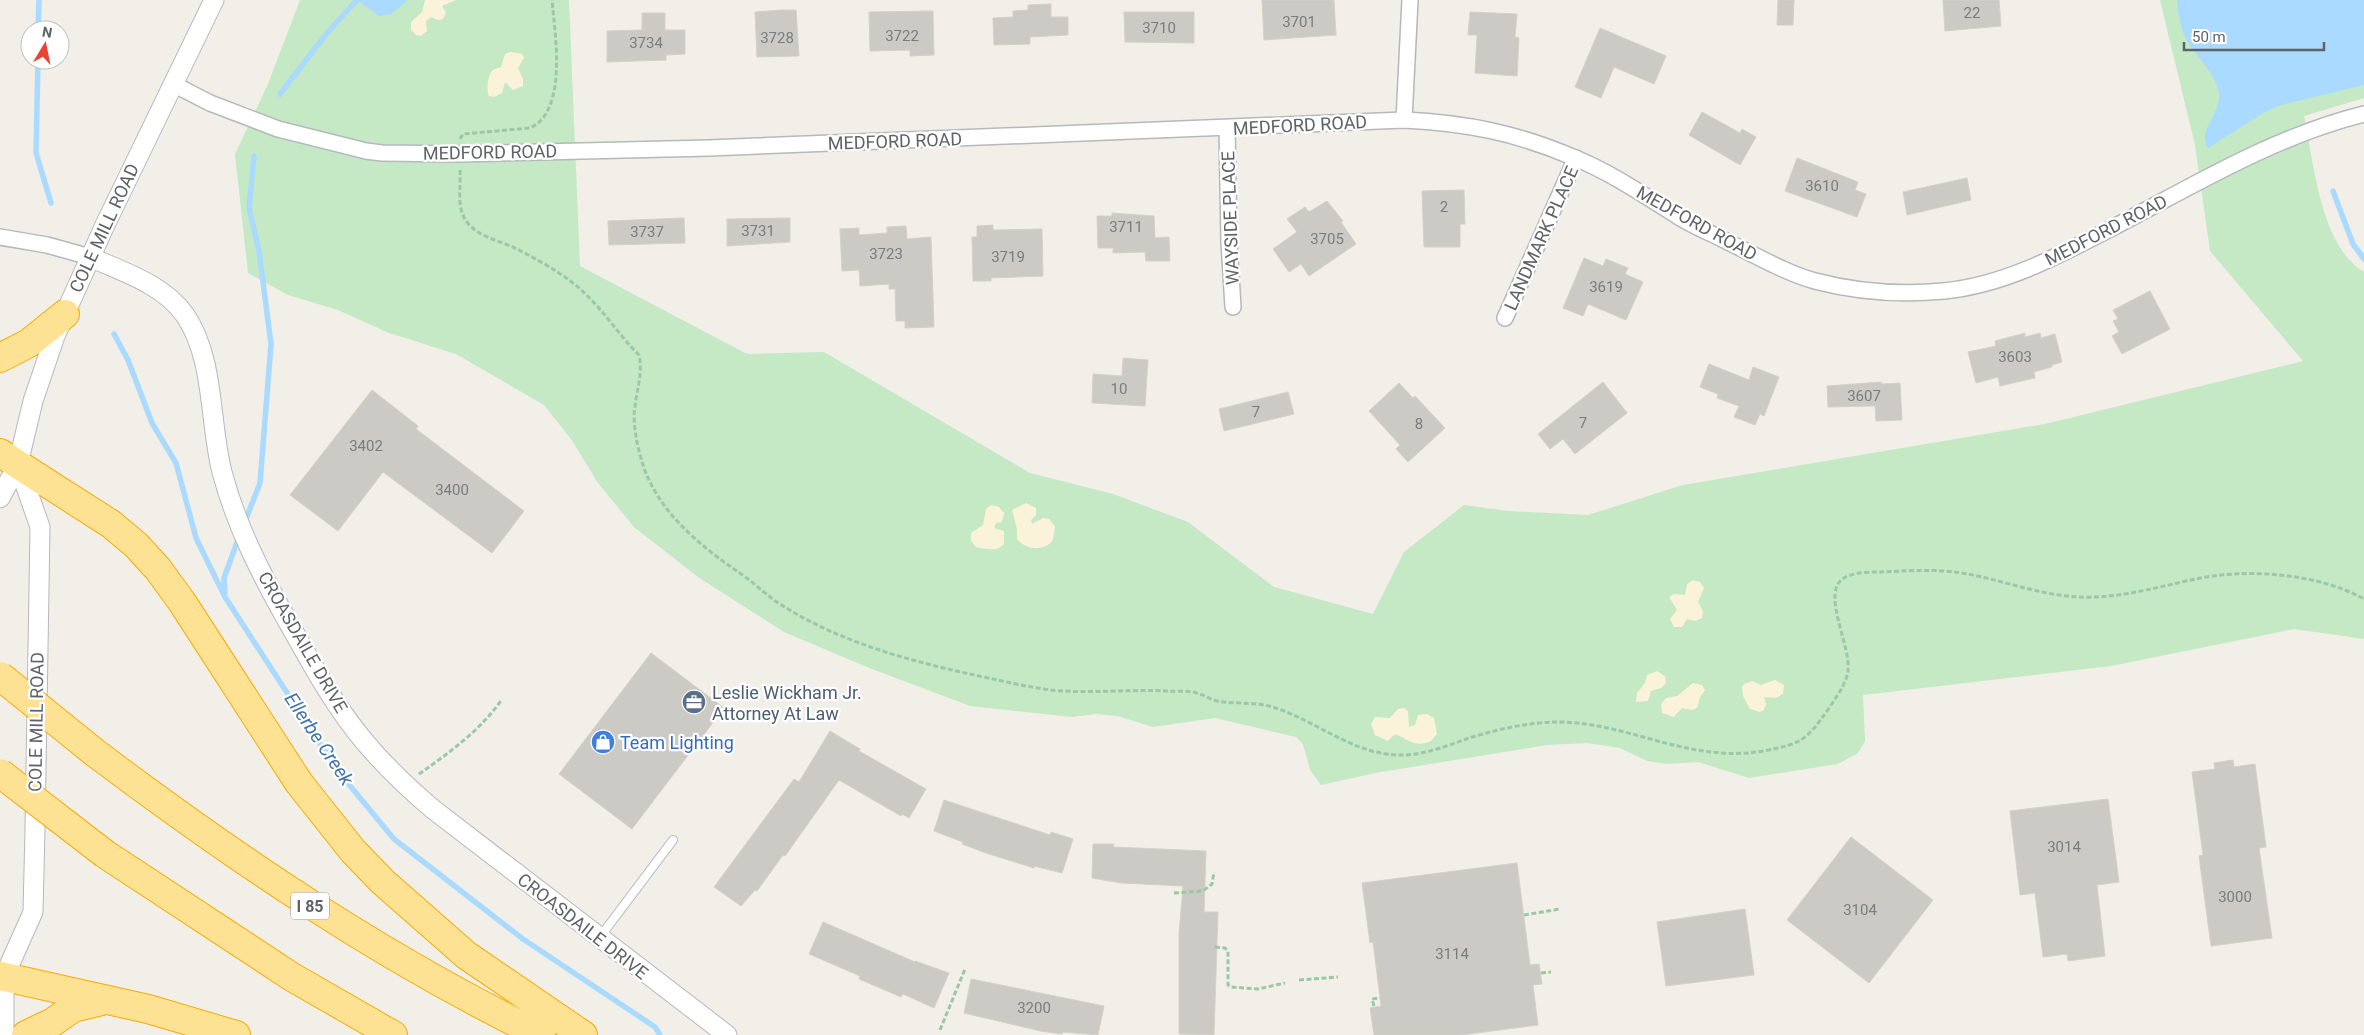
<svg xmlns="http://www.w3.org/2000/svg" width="2364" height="1035" font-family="Roboto,sans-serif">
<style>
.green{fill:#c5e8c5}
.sand{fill:#fbf3d9}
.water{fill:#aadaff}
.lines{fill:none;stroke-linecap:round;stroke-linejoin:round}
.stream{stroke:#aadaff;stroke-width:5.5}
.building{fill:#cccac5;stroke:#d6d1c6}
.service-casing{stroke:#b5b8bc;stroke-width:10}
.minor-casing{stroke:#b5b8bc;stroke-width:18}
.tertiary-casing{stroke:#b5b8bc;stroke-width:21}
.motorway-casing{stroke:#f9ab00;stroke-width:30}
.path{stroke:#9cc7a9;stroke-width:3;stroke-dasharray:5 2.5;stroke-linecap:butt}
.service{stroke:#fff;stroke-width:8}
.minor{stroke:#fff;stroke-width:15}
.tertiary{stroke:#fff;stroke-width:19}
.motorway{stroke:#fde293;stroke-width:28}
.motorway-bridge-casing{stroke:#f9ab00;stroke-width:30;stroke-linecap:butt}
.motorway-bridge{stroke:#fde293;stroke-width:28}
.labels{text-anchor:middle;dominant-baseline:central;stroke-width:4.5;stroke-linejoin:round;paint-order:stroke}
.number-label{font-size:15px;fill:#7a7d7f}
.shield{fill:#fff;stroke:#8f9295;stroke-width:1}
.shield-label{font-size:16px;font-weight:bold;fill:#5f6368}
.street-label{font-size:18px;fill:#5f6368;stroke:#fff}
.service-label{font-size:18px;fill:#4e5e75;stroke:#fff;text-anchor:start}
.shop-label{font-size:18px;fill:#366cbe;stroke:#fff;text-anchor:start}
.water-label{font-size:19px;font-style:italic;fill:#4174aa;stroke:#fff}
</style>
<rect width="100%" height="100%" fill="#f1efe8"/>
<!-- green -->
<path class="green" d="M300,0H569L580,266L747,354L824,352L1030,473L1113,494L1188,522L1274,587L1373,614L1404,552L1464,505L1508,511L1588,515L1683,485L2045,424L2303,361L2210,251L2195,145L2160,0H2364V98L2304,116C2314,163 2320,246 2364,272V639L2294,629L2111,666L1863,695L1865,741L1858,753L1838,764L1749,778L1698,762L1667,764L1647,761L1620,748L1588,743L1547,745L1375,773L1321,785L1310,770L1303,744L1296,737L1215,718L1153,727L1118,716L1096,714L1072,717L970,706L872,669L784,632L698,577L634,527L598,483L571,439L544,405L456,354L389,333L338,310L288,295L248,273L235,154L268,84Z"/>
<!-- sand -->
<g class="sand">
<polygon points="425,0 456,0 442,6 446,12 443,19 438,20 431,17 426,21 427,31 421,36 416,35 411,30 411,22 422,12"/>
<path d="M511,52L522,54L524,58L518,68L523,79V86L513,90L505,82L502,93L494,97L489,96C486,91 488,73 493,70C495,69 498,68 501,67L505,54Z"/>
<path d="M1026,503L1036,508V515L1031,520L1032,524L1043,518L1049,519L1055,526L1053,540C1044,552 1026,550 1017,539V529L1012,510Z"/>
<path d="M991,505L999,507L1004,513L1002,522L996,523L994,528L1004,531V544C997,552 986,549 976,547L971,541V533L983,525L986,509Z"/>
<polygon points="1693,580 1700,582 1704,588 1698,602 1703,611 1702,618 1695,621 1687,619 1682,627 1674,627 1670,619 1677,610 1669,597 1674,594 1685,595 1687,584"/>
<polygon points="1657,671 1665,676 1666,683 1661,688 1651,691 1648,701 1636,702 1637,693 1645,683 1647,675"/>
<polygon points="1775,680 1784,685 1783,694 1776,698 1764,697 1766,704 1764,710 1760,712 1750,709 1743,696 1742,687 1744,684 1752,681 1761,685"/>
<polygon points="1693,683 1702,685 1705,690 1700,697 1697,708 1692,710 1682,708 1674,717 1662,713 1661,704 1666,698 1677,696"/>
<path d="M1404,708L1408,711L1409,727L1415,725L1418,715L1427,714L1434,718L1437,734L1431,741C1412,750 1401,733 1395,735C1392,736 1390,739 1388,741L1375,735L1371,724L1375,717L1390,718L1398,709Z"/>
</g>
<!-- water -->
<g class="water">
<polygon points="357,0 408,0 391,14 379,16"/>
<path d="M2177,0H2364V85L2281,105L2265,112L2208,148C2197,129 2221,114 2219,94C2217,75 2199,60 2189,44C2181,31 2178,16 2177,0Z"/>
</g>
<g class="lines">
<!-- stream -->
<g class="stream">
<polyline points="38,30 39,0"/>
<polyline points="38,60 36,153 51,203"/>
<polyline points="280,94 327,33 357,0"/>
<polyline points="2333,191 2353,244 2364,259"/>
<polyline points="114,334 128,360 152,423 176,463 196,538 225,597 337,770 394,839 523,939 655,1027 660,1035"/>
<polyline points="244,524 260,483 271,344 259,251 249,208 254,156"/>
<polyline points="225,593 224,578 239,537"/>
</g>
</g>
<!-- building -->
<g class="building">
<polygon points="1262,0 1334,0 1336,35 1264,40"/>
<polygon points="1778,0 1794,0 1793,25 1777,25"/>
<polygon points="1943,0 1999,0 2001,26 1945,31"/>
<polygon points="1051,4 1051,17 1068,17 1068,35 1030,37 1030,44 994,45 993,18 1013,17 1013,11 1028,10 1028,5"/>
<polygon points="781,10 796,10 799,56 757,57 755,12"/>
<polygon points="933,11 934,55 910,56 910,50 870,51 869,12"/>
<polygon points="1124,12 1194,12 1194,43 1125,42"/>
<polygon points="1470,12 1517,14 1515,37 1519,38 1517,76 1475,73 1477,35 1468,35"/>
<polygon points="642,13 665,13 665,30 685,30 685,54 666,55 666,60 607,62 607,31 642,30"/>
<polygon points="1600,28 1666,56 1654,84 1614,67 1601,98 1575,87"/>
<polygon points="1702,112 1740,133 1742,129 1756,137 1740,165 1689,135"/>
<polygon points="1797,158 1858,182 1855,190 1866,194 1857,217 1785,191"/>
<polygon points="1967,178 1971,200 1907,215 1903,192"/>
<polygon points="1464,190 1465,224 1460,224 1460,247 1424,247 1422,191"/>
<polygon points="1327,201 1343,221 1341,222 1356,244 1309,276 1301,264 1289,272 1273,249 1297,232 1287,219 1305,207 1309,212"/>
<polygon points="1112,213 1154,216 1155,238 1169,237 1170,261 1146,261 1145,252 1113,253 1113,248 1098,248 1097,216 1112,216"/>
<polygon points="684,218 685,243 609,245 608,221"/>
<polygon points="790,218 790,242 727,246 727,219"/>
<polygon points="993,225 993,230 1042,229 1043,276 991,278 991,281 973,281 972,237 977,237 977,226"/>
<polygon points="906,226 907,239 931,237 934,327 905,328 905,321 896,321 895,289 889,289 889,284 860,286 859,270 842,271 840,229 859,228 859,235 887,233 887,227"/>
<polygon points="1584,258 1603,266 1606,259 1628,268 1625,274 1643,282 1626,320 1588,304 1583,316 1563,308"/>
<polygon points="2150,291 2170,329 2122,354 2112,336 2119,332 2113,321 2118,319 2113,310"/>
<polygon points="2025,333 2025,337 2040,333 2041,338 2055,334 2062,362 2052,365 2052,367 2034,372 2035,378 2000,386 1998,377 1976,383 1968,352 1996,346 1995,341"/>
<polygon points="1123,358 1148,360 1145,406 1092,403 1093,374 1122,376"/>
<polygon points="1709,364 1749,380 1753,367 1779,377 1764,416 1760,414 1755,425 1734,417 1739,406 1717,398 1718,394 1700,387"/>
<polygon points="1603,382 1627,413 1575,454 1563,439 1550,449 1538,434"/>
<polygon points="1881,382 1882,384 1900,383 1902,420 1876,421 1875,406 1828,407 1827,386"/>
<polygon points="1399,383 1413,398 1415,396 1445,428 1408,462 1396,449 1400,445 1369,411"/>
<polygon points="372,390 418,426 416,429 524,511 492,553 383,472 338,531 290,495"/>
<polygon points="1288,392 1294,414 1224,431 1219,409"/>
<polygon points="651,653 724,708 632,829 559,774"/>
<polygon points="830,731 860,749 859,751 926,789 909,818 902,814 901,816 839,780 785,856 783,855 757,891 755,890 741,906 714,887 794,779 799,782"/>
<polygon points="2233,760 2234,767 2255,764 2266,847 2259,848 2272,938 2211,946 2199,856 2203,855 2192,772 2215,769 2214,763"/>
<polygon points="2108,799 2119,882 2097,885 2105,956 2068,961 2067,954 2043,957 2035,893 2020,895 2010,811"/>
<polygon points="944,800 1050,835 1051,832 1073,839 1062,873 1034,866 1034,868 986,853 962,844 963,842 934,831"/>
<polygon points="1851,837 1933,900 1869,983 1787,920"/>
<polygon points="1093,844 1114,844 1113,847 1206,851 1204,912 1218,912 1214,1035 1179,1034 1179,934 1183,886 1121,883 1092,878"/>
<polygon points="1517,863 1530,965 1539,964 1542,984 1533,985 1538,1025 1462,1035 1374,1035 1370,1008 1381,1006 1373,942 1370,943 1362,883"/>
<polygon points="1745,909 1754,975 1666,986 1657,922"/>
<polygon points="823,922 915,962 915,961 949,973 934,1008 903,994 901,997 859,979 860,976 809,954"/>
<polygon points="971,979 1104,1006 1098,1035 1063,1032 1062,1034 1040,1031 964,1013"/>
</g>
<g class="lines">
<!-- service casing -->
<g class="service-casing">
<polyline id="service" points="600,937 673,840"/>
</g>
<!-- minor casing -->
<g class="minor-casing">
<g id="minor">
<path d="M173,84L210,103L278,129L366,151L382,153L460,154L709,148L1404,120C1467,123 1517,133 1575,158C1612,173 1645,196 1679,217C1695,227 1713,234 1730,243C1757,256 1786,273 1815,281C1857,292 1902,295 1944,291C2005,285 2060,255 2114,227C2194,185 2275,136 2364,114"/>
<polyline points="1404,120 1410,0"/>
<polyline points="1227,128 1229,242 1233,307"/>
<polyline points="0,237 47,245 90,257"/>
<polyline points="1505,318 1576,158"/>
</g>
</g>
<!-- tertiary casing -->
<g class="tertiary-casing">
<g id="tertiary">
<path d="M90,257C123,272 163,284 185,315C215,359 209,421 222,472C236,525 260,572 287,620C311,662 333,704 364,741C385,766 409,789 434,810L727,1035"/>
<polyline points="0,498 18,464 33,401 55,336 105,225 214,0"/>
<polyline points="4,1035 4,977 33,912 35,830 40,527 18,464"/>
</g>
</g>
<!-- motorway casing -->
<g class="motorway-casing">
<g id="motorway">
<polyline points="0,358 29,343 65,314"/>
<polyline points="0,453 111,524 136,545 158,569 182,602 299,783 353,851 383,882 466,955 583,1035"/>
<path d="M94,752C236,859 381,957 541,1035"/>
<polyline points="105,854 292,977 393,1035"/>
<polyline points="0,976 148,1009 236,1035"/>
<polyline points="26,1035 53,1022 73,1008 102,1001"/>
</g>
</g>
<!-- path -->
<g class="path">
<path d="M460,139L463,134L530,128C568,111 555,35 552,0"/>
<path d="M460,170C461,187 456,208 467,222C478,237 501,241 517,249C534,258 553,268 569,280C598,301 615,331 639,355C643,373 637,389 635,406C632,425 638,450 644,468C661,515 702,547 741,574C753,582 763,592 774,600C834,641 909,661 979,676C1003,681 1027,687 1051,690C1089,694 1128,689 1166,691C1176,692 1188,690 1197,693C1204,695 1210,699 1217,701C1234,704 1252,702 1269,706C1316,719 1354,757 1405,755C1426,754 1447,746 1466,739C1494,730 1529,722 1558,722C1628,722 1690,764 1763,751C1802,744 1807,740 1829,708C1837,696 1846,684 1848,671C1851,646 1823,597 1841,580C1851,572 1869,572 1881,572C1905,571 1931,569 1955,572C1993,577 2029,592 2067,596C2110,601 2149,589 2191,580C2244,568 2315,572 2364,599"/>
<path d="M419,774C449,753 482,729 502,699"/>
<polyline points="1174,893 1203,891 1212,884 1214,872"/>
<polyline points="1524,915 1560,909"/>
<polyline points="1215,947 1225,948 1228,951 1228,985 1231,987 1258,989 1285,983"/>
<polyline points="1541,973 1551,972"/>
<polyline points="1299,980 1338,977"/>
<polyline points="1374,1006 1372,999 1380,998"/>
<polyline points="940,1030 965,969"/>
</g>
<!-- service -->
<use href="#service" class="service"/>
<!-- minor -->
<use href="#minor" class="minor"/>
<!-- tertiary -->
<use href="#tertiary" class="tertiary"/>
<!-- motorway -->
<use href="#motorway" class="motorway"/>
<!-- motorway-bridge casing -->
<g class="motorway-bridge-casing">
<g id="motorway-bridge">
<polyline points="0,676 94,752"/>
<polyline points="0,773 105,854"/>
</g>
</g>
<!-- motorway-bridge -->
<use href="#motorway-bridge" class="motorway-bridge"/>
</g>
<!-- icons -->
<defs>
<g id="office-disc" transform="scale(1.25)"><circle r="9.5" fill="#5c6f8a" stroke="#fff"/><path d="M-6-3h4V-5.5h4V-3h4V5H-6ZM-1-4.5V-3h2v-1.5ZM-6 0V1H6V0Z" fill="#fff"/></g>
<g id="shop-disc" transform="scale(1.25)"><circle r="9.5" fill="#3f7fe0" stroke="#fff"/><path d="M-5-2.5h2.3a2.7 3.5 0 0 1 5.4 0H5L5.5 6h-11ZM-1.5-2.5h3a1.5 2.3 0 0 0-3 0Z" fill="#fff"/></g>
</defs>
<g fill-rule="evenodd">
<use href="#office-disc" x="694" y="702"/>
<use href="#shop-disc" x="603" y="742"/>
</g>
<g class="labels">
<!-- number labels -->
<g class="number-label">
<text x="1972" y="13">22</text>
<text x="1299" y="22">3701</text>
<text x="1159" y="28">3710</text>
<text x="902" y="36">3722</text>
<text x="777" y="38">3728</text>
<text x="646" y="43">3734</text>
<text x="1822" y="186">3610</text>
<text x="1444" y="207">2</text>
<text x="1126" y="227">3711</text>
<text x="758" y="231">3731</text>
<text x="647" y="232">3737</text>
<text x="1327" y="239">3705</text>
<text x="886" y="254">3723</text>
<text x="1008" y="257">3719</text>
<text x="1606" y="287">3619</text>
<text x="2015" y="357">3603</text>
<text x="1119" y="389">10</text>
<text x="1864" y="396">3607</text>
<text x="1256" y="412">7</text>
<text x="1583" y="423">7</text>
<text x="1419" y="424">8</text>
<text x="366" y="446">3402</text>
<text x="452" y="490">3400</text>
<text x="2064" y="847">3014</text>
<text x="2235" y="897">3000</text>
<text x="1860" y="910">3104</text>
<text x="1452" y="954">3114</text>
<text x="1034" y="1008">3200</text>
</g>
<!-- shield labels -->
<rect class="shield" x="291" y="892.5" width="38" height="27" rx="4"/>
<g class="shield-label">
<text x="310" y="906">I 85</text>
</g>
<!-- street labels -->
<g class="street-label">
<text transform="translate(1300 125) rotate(-3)">MEDFORD ROAD</text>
<text transform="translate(895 141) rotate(-2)">MEDFORD ROAD</text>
<text transform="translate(490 152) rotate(-1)">MEDFORD ROAD</text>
<text transform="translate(1230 218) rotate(-92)">WAYSIDE PLACE</text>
<text transform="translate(1697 223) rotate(29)">MEDFORD ROAD</text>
<text transform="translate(104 228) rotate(-65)">COLE MILL ROAD</text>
<text transform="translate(2106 230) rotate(-27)">MEDFORD ROAD</text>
<text transform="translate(1541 238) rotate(-66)">LANDMARK PLACE</text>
<text transform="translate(303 642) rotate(60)">CROASDAILE DRIVE</text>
<text transform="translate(36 722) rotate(-89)">COLE MILL ROAD</text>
<text transform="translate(583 926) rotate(38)">CROASDAILE DRIVE</text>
</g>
<!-- service labels -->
<g class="service-label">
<text x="712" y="692">Leslie Wickham Jr.<tspan x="712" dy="21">Attorney At Law</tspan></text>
</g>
<!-- shop labels -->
<g class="shop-label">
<text x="620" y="742">Team Lighting</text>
</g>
<!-- water labels -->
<g class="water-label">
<text transform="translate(319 739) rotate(56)">Ellerbe Creek</text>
</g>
</g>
<!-- north arrow -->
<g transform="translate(45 45) rotate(10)"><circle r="24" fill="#ffffff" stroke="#bfc1c3"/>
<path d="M0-4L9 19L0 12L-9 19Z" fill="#ea4335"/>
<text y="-8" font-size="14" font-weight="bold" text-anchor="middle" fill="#5f6368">N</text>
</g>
<!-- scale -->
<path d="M2184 42v8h140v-8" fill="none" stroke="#5f6368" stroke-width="2.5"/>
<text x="2192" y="42" font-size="15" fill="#5f6368" stroke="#ffffff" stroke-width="4" paint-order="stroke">50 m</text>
</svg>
